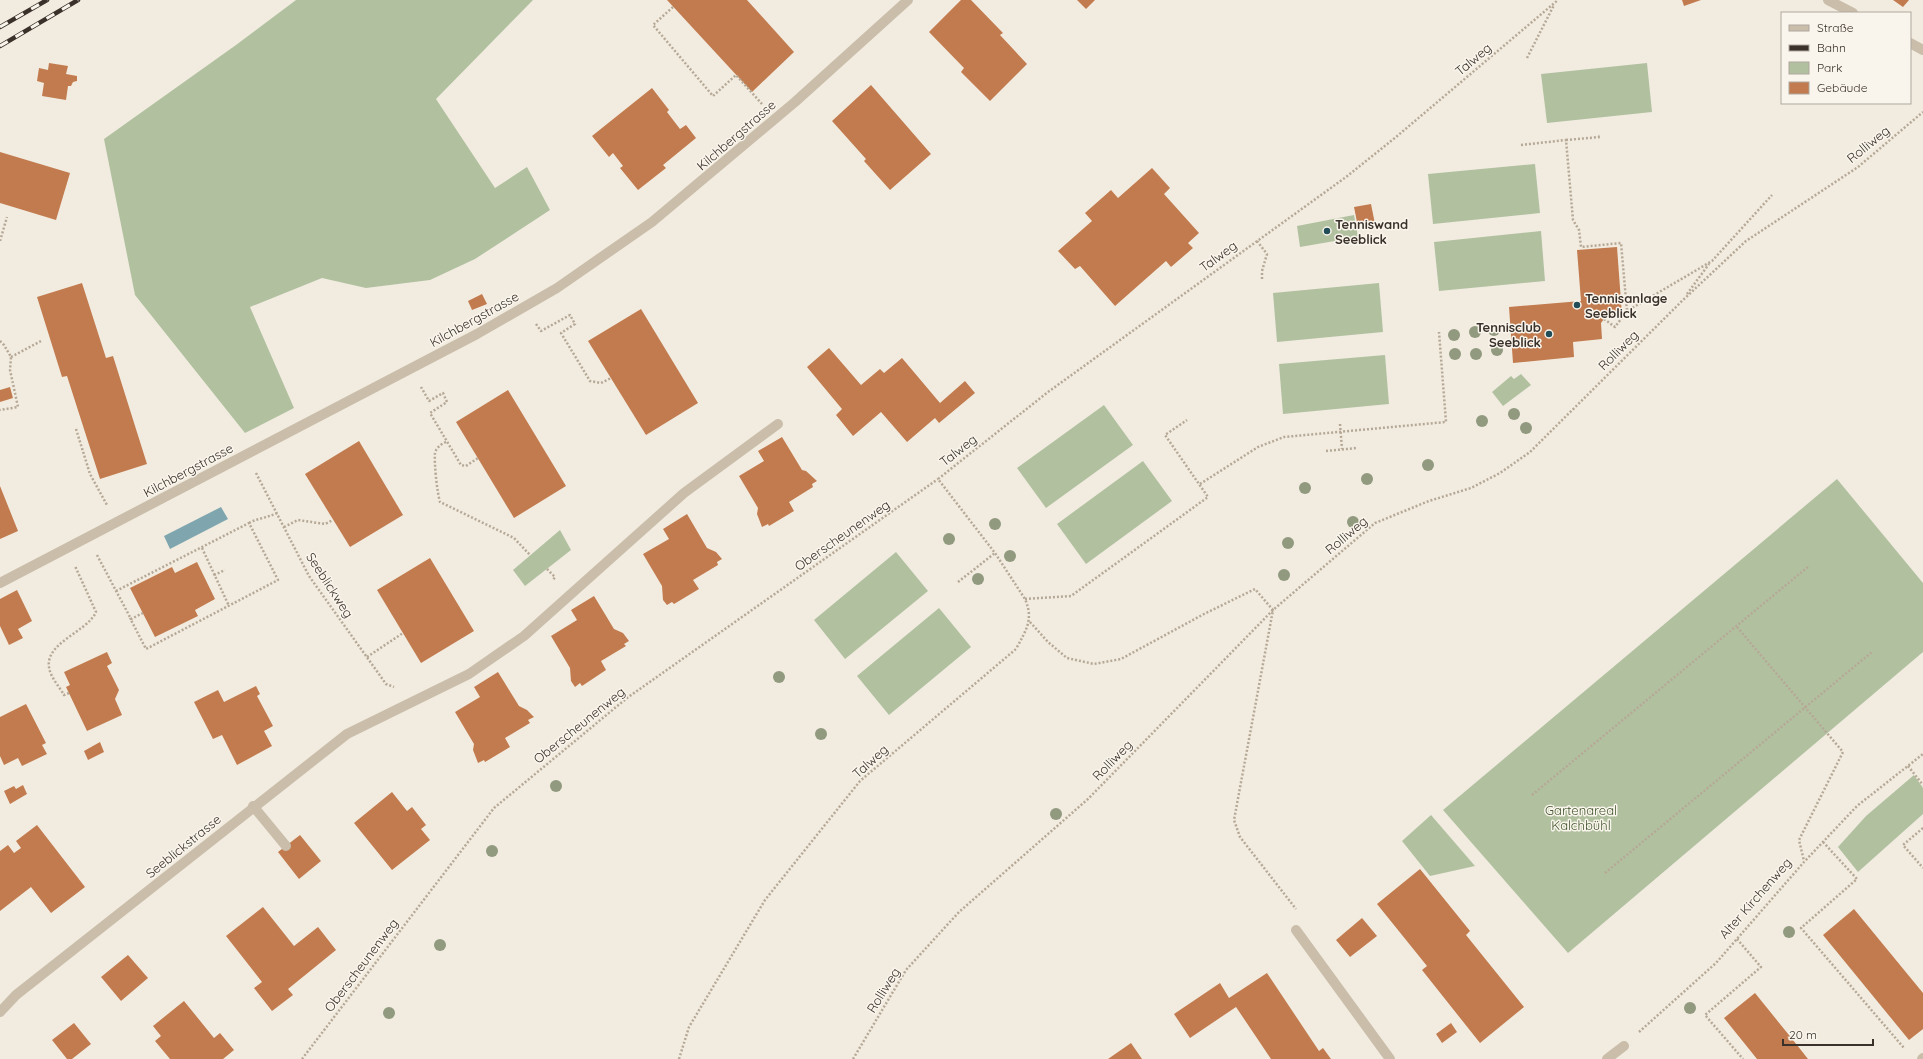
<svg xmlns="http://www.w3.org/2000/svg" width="1923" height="1059" font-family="Quicksand,sans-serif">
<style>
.green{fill:#b1c1a0}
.water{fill:#7fa6af}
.building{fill:#c27b4e}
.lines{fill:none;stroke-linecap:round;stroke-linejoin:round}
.path{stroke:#b6a896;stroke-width:2.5;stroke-dasharray:2 2;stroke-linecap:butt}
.minor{stroke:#cabeab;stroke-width:10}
.rail-casing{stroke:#39312a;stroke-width:4.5}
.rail{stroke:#faf5ec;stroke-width:3;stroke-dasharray:9;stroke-linecap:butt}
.tree{fill:#919a7f}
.poi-dot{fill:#214d59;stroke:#faf5ec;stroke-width:1.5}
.labels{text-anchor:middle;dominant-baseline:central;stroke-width:3;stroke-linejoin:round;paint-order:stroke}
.street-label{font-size:13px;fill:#39312a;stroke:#faf5ec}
.poi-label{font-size:13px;font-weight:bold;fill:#39312a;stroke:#faf5ec;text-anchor:start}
.park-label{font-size:13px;fill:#42562f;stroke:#faf5ec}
</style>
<rect width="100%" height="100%" fill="#f2ece0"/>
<!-- green -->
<g class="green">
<polygon points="296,0 533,0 436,99 495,188 527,167 550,210 475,259 430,280 366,288 322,278 250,307 294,408 245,433 135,295 104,139 236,45"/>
<polygon points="1647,63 1652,112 1547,123 1541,74"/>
<polygon points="1535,164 1540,213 1433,224 1428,174"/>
<polygon points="1354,215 1358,237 1300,247 1297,226"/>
<polygon points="1541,231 1545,281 1439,291 1434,242"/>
<polygon points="1379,283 1383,332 1277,342 1273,293"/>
<polygon points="1385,355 1389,404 1283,414 1279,364"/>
<polygon points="1521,374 1531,385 1503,406 1492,392 1511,376 1514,379"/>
<polygon points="1104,405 1133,445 1046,508 1017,468"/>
<polygon points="1143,461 1172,501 1086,564 1057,524"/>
<polygon points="1837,479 1923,583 1923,652 1568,953 1443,810"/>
<polygon points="560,530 571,550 525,586 513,570"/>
<polygon points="896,552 928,591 845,659 814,620"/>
<polygon points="939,608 971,647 889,715 857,676"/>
<polygon points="1914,775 1923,788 1923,814 1858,872 1838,847 1866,816"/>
<polygon points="1431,815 1475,866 1430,876 1402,841"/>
</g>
<!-- water -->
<polygon class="water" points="221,507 228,519 170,549 164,536"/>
<!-- building -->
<g class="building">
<polygon points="667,0 747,0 794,52 752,92"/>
<polygon points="961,0 971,0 1003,33 1000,35 1027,64 990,101 961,72 964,68 929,32"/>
<polygon points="1077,0 1095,0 1086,9"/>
<polygon points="1682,0 1701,0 1684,6"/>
<polygon points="1893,0 1909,0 1903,7"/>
<polygon points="49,63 68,66 66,74 77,76 77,81 73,82 71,86 68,86 66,100 42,96 44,83 37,81 39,68 48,70"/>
<polygon points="871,85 931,154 890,190 864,161 866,159 832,121"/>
<polygon points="652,88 669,110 667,112 680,129 686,125 696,138 663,165 666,168 638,190 620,168 623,166 613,153 609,157 592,136"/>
<polygon points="0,152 70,173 56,220 0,203"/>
<polygon points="1152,168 1170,188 1164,194 1199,233 1188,243 1193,248 1171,267 1166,261 1115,306 1080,266 1075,269 1058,251 1092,221 1085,213 1111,190 1118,198"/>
<polygon points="1371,204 1375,224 1358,227 1354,207"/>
<polygon points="1617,247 1622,315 1606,317 1604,319 1601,323 1602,339 1573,342 1574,357 1513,363 1509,307 1581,301 1577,250"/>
<polygon points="82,283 106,358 113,356 147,464 100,479 67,376 62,377 37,297"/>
<polygon points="482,294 487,304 472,310 468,301"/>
<polygon points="641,309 698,403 646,435 588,341"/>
<polygon points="829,348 861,385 880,369 884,373 902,358 940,403 965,381 975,393 939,423 935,418 907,442 881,412 853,436 836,415 842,409 807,367"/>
<polygon points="10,387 13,398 0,402 0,390"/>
<polygon points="508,390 566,486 514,518 456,422"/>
<polygon points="782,437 802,470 806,471 817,481 812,484 813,487 789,502 794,511 769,526 768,524 762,527 757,514 758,508 739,476 764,461 758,451"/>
<polygon points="359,441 403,515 350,547 305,474"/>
<polygon points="0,486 18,531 0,539"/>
<polygon points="687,514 707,548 716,552 722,559 717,562 718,565 693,580 699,589 674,604 672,602 667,605 663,600 662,586 643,554 669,539 663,529"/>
<polygon points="430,558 474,631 421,663 377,590"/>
<polygon points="197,562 215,599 195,610 198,616 155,637 130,588 172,567 175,573"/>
<polygon points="17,590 32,621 18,629 23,638 9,645 0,626 0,599"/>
<polygon points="594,596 614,629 623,633 629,641 624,644 626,646 601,661 606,670 582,686 580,683 575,687 571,681 570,668 551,636 577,620 571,610"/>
<polygon points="107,652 112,663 107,666 119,690 115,699 122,715 87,731 66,687 70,685 64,672"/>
<polygon points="498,672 519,706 527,710 534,717 528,720 530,723 505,738 510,747 485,762 484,760 478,763 473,750 474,744 455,712 480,697 474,687"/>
<polygon points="256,686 260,694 257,696 273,726 264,731 272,746 237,765 222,735 213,739 194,702 218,690 224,702"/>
<polygon points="26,704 46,743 42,745 47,754 22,766 18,758 4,765 0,756 0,717"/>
<polygon points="100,742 104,752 88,760 84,751"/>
<polygon points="23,785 27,794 10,804 4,791 14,786 16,789"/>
<polygon points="392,792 407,811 412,807 426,825 421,829 430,840 392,870 354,823"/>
<polygon points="37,825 85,887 51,913 31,887 0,911 0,851 8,845 14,853 21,848 16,841"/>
<polygon points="300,835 321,861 299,879 278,852"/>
<polygon points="1420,869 1470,931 1466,935 1524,1007 1480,1043 1422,970 1427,966 1377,904"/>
<polygon points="263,907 294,946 318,927 336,950 288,989 293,995 272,1011 254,988 262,982 226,936"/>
<polygon points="1854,909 1923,993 1923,1029 1909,1040 1823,935"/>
<polygon points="1362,918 1377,936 1350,957 1336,940"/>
<polygon points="128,955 148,978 121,1001 101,977"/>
<polygon points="1267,973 1319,1051 1323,1048 1331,1059 1271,1059 1236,1007 1190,1038 1174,1014 1220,983 1229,998"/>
<polygon points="1755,993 1797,1045 1808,1059 1757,1059 1724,1018"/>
<polygon points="184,1001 214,1038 220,1033 234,1050 223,1059 170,1059 155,1041 161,1036 153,1026"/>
<polygon points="74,1023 91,1044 72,1059 67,1059 52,1040"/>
<polygon points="1451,1023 1457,1032 1442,1043 1436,1034"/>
<polygon points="1131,1043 1142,1059 1108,1059"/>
</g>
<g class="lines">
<!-- path -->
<g class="path">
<polyline points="673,7 653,25 713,96 736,75 762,104"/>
<polyline points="1527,58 1554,5"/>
<polyline points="1566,140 1600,137 1599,135"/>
<polyline points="1521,145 1566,140 1573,220 1579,230 1581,247 1621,243 1627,311"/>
<polyline points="0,241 7,217"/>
<polyline points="1257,241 1267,254 1262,271 1262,279"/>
<polyline points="1687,294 1709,264"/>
<polyline points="1604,319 1615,327 1627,311 1712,261 1772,195"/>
<polyline points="536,324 541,331 570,315 575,324 561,333 590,381 601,383 611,378"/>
<polyline points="0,341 4,345 11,357 10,370 18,407 0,410"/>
<polyline points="11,357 41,341"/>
<polyline points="421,387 429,401 443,393 447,402 430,413 461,465 466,466 478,458"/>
<polyline points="1340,424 1342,449"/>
<polyline points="76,429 90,474 107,505"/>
<path d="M446,442C441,444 436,448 435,453C434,463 437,492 440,502L514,538L530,555"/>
<polyline points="1326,451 1357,448"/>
<polyline points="256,473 309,576 386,684 394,687"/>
<polyline points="1200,484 1258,447 1284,437 1446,422 1439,332"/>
<path d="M249,523C258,518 267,518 277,513"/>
<polyline points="284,527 298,520 325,524 333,520"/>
<polyline points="202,548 229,606"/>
<polyline points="97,555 131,619 143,613"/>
<polyline points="547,569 555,577 553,580"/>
<polyline points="214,575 225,570"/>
<polyline points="958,582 995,553"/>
<polyline points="116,591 249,523 278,580 146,649 130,618"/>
<polyline points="1025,599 1071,596 1208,497 1165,435 1187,420"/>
<polyline points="1030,622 1048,642 1067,658 1094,664 1121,659 1204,614 1255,589 1273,610 1234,820 1240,837 1296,909"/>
<polyline points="1737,627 1843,752 1799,840 1804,861"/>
<polyline points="367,657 403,633"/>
<path d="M69,693L64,695C60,688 54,681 51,674C38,644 86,634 96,612L75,566"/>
<polyline points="1908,766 1923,785"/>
<polyline points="1532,795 1809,566"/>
<polyline points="1923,828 1903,845 1923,868"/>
<polyline points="1823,842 1857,879 1801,928 1904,1048"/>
<polyline points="1605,873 1872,652"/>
<polyline points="1737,939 1761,967 1705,1015 1743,1059"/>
<polyline points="1639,1032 1716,963 1804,862 1857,806 1923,754"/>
<polyline points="302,1059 494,808 627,698 938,479"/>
<path d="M679,1059L689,1027L765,900L860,781L1016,649C1026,630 1034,620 1025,599L995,553L938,479L1048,392L1346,177L1396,137L1558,0"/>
<polyline points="853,1059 906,970 959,912 1088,799 1273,610 1375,523 1429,501 1471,488 1500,473 1530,452 1683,300 1746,241 1858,167 1923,112"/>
</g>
<!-- minor -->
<g class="minor">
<polyline points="1828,0 1853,13"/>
<polyline points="1910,43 1923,50"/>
<polyline points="0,583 477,334 557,288 652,222 795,102 908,0"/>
<polyline points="253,806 286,846"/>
<polyline points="1296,930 1390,1059"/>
<polyline points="0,1012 16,995 347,734 469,674 524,636 684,493 778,424"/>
<polyline points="1607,1059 1624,1046"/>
<polyline points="1922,1059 1923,1058"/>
</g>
<!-- rail casing -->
<g class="rail-casing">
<g id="rail">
<polyline points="0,27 47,0"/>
<polyline points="0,46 78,0"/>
</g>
</g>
<!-- rail -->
<use href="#rail" class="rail"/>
</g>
<!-- trees -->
<g class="tree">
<circle cx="1494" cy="330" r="6"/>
<circle cx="1475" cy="332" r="6"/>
<circle cx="1454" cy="335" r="6"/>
<circle cx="1497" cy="350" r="6"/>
<circle cx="1455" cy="354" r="6"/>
<circle cx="1476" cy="354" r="6"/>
<circle cx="1514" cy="414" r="6"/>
<circle cx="1482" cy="421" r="6"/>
<circle cx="1526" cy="428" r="6"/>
<circle cx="1428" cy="465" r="6"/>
<circle cx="1367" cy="479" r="6"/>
<circle cx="1305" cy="488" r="6"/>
<circle cx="1353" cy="522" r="6"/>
<circle cx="995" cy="524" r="6"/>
<circle cx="949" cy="539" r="6"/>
<circle cx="1288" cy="543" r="6"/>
<circle cx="1010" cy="556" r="6"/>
<circle cx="1284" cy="575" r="6"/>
<circle cx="978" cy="579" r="6"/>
<circle cx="779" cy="677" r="6"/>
<circle cx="821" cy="734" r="6"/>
<circle cx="556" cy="786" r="6"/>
<circle cx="1056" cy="814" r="6"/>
<circle cx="492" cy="851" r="6"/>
<circle cx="1789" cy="932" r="6"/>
<circle cx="440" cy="945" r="6"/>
<circle cx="1690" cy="1008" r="6"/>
<circle cx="389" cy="1013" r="6"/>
</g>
<!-- markers -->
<g class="poi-dot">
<circle cx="1327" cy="231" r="4"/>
<circle cx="1577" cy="305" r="4"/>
<circle cx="1549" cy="334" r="4"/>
</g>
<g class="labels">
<!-- street labels -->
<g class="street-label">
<text transform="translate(1473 59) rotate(-40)">Talweg</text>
<text transform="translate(736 135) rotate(-41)">Kilchbergstrasse</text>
<text transform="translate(1868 144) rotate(-39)">Rolliweg</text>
<text transform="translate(1218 256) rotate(-36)">Talweg</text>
<text transform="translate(474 319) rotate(-29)">Kilchbergstrasse</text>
<text transform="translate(1618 350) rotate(-45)">Rolliweg</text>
<text transform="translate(958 450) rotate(-38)">Talweg</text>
<text transform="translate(188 470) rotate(-28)">Kilchbergstrasse</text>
<text transform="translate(842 535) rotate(-35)">Oberscheunenweg</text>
<text transform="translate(1346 535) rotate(-40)">Rolliweg</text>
<text transform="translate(330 585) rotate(57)">Seeblickweg</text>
<text transform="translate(579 725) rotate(-39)">Oberscheunenweg</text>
<text transform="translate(1112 760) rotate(-46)">Rolliweg</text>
<text transform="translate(870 761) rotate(-42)">Talweg</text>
<text transform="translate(183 846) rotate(-39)">Seeblickstrasse</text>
<text transform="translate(1755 898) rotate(-49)">Alter Kirchenweg</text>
<text transform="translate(361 965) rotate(-53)">Oberscheunenweg</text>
<text transform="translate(883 990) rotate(-58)">Rolliweg</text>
</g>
<!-- poi labels -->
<g class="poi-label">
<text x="1335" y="224">Tenniswand<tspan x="1335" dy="15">Seeblick</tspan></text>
<text x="1585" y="298">Tennisanlage<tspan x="1585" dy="15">Seeblick</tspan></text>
<text x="1541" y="327" text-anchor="end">Tennisclub<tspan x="1541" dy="15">Seeblick</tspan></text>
</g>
<!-- park labels -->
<g class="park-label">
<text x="1581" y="810">Gartenareal<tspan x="1581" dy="15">Kalchbühl</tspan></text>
</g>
</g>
<!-- legend -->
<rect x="1781" y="12" width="130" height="92" fill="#faf5ec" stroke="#ada79e"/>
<rect x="1789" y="25" width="20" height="6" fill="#cabeab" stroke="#ada79e"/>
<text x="1817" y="32" font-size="12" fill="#39312a">Straße</text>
<rect x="1789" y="45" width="20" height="6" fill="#39312a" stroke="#ada79e"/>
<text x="1817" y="52" font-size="12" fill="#39312a">Bahn</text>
<rect x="1789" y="62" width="20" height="12" fill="#b1c1a0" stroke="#ada79e"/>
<text x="1817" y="72" font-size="12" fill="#39312a">Park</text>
<rect x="1789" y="82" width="20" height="12" fill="#c27b4e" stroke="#ada79e"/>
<text x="1817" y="92" font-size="12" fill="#39312a">Gebäude</text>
<!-- scale -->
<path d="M1783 1039v6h90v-6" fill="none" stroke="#39312a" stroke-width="2"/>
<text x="1789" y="1039" font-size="12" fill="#39312a" stroke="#faf5ec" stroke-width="3" paint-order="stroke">20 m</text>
</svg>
